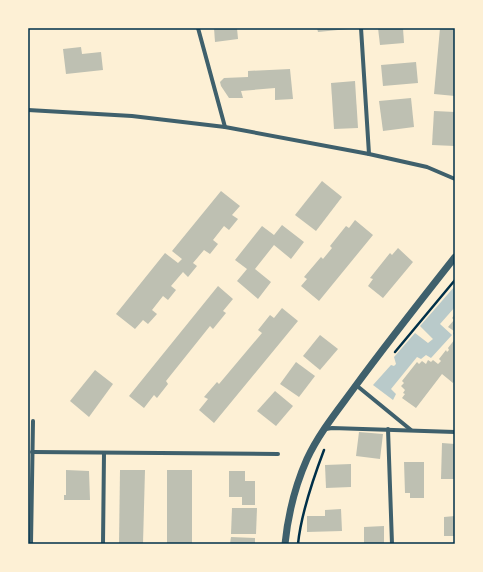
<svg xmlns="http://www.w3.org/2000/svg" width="483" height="572" font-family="Overpass,sans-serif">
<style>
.green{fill:#b9caca}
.building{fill:#bec0b2}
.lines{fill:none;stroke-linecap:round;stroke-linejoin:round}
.path{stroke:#003049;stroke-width:2.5}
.minor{stroke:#3f606c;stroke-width:4}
.tertiary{stroke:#3f606c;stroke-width:7}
.neatline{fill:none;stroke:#003049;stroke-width:1.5}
</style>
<rect width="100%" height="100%" fill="#fdf0d5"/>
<!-- green -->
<polygon class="green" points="455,286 455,307 440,324 452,335 431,358 426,355 421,359 417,357 391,389 396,394 393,400 373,385 391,365 394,366 396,364 394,357 415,333 428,343 433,339 420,326"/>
<!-- building -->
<g class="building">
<polygon points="214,28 237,28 238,39 215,42"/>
<polygon points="317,28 348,28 348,29 318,32"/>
<polygon points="378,28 403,28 404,43 380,45"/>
<polygon points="440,28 455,28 455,96 434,94"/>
<polygon points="81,47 82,54 101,52 103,70 66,74 63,49"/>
<polygon points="416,62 418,83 383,86 381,65"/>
<polygon points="290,69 293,99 275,100 275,88 241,91 243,98 229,98 221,86 220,82 224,78 248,77 248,71"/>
<polygon points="355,81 358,128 334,129 331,83"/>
<polygon points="411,98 414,127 383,131 379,101"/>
<polygon points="434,111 455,112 455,146 432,145"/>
<polygon points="322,181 342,197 316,231 295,215"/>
<polygon points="221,191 240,206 232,215 238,219 229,230 224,226 213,240 218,244 210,254 204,250 193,263 197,266 188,277 183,272 171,286 176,290 168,300 163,296 152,310 157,314 148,324 143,320 135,329 116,314 165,253 178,263 182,259 172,251"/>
<polygon points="355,220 373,235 319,301 301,286 307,279 304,277 321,257 323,259 332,248 330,246 346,226 349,228"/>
<polygon points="282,225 304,242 291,259 274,245 255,269 271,282 258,299 237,281 247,269 235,260 262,226 274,235"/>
<polygon points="398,248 413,262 383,298 368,286 373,279 370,278 390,253 392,255"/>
<polygon points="218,286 233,299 223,311 226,313 213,329 210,326 166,381 168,384 157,398 154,395 144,408 129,396"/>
<polygon points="282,308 298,321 214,423 199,410 208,399 204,397 217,382 219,384 262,333 258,330 270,315 274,318"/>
<polygon points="455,314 455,335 453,334 454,331 448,327 454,320 452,318"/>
<polygon points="320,335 338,349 320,370 303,356"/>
<polygon points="455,339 455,380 453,383 442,374 416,408 402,398 405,394 403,393 405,390 401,386 404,383 402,381 417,362 419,364 422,361 426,364 428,360 431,362 433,360 438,364 441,361 439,359 446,350 447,352 449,350 448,348"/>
<polygon points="296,362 315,376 299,397 280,384"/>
<polygon points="95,370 113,384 89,417 70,401"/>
<polygon points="275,391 293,406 276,426 257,411"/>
<polygon points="359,432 383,434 380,459 356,456"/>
<polygon points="442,443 455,444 455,479 441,479"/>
<polygon points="404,462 424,462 424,498 410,498 410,493 405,493"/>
<polygon points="351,464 351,487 326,488 325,465"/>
<polygon points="66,470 89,471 90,500 64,500 64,495 66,495"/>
<polygon points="120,470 145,470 143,544 119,544"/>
<rect x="167" y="470" width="25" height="74"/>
<polygon points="229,471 245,471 245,481 255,481 255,505 242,505 242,497 229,497"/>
<polygon points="232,508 257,508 256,534 231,534"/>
<polygon points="341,509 342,531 307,532 307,516 325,516 325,510"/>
<polygon points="455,516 455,536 444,536 444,517"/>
<polygon points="384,526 384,544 364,544 364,527"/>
<polygon points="231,537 255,538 255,544 230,544"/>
</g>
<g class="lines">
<!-- path -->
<g class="path">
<polyline points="395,352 455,280"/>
<path d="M298,544C301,514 313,479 324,450"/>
</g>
<!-- minor -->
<g class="minor">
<polyline points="198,28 225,127"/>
<polyline points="361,28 369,154"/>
<polyline points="28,110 132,116 225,127 369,154 427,167 455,179"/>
<polyline points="356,385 411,430"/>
<polyline points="326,429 332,428 455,432"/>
<polyline points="388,429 392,544"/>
<polyline points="32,452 278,454"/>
<polyline points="31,544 33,421"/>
<polyline points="103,544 104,453"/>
</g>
<!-- tertiary -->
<path class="tertiary" d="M285,544C288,515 295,486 307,459C319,433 338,410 354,388C387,343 421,300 455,257"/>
</g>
<!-- border -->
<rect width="483" height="572" fill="none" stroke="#fdf0d5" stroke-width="58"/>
<rect x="29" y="29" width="425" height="514" class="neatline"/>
</svg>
